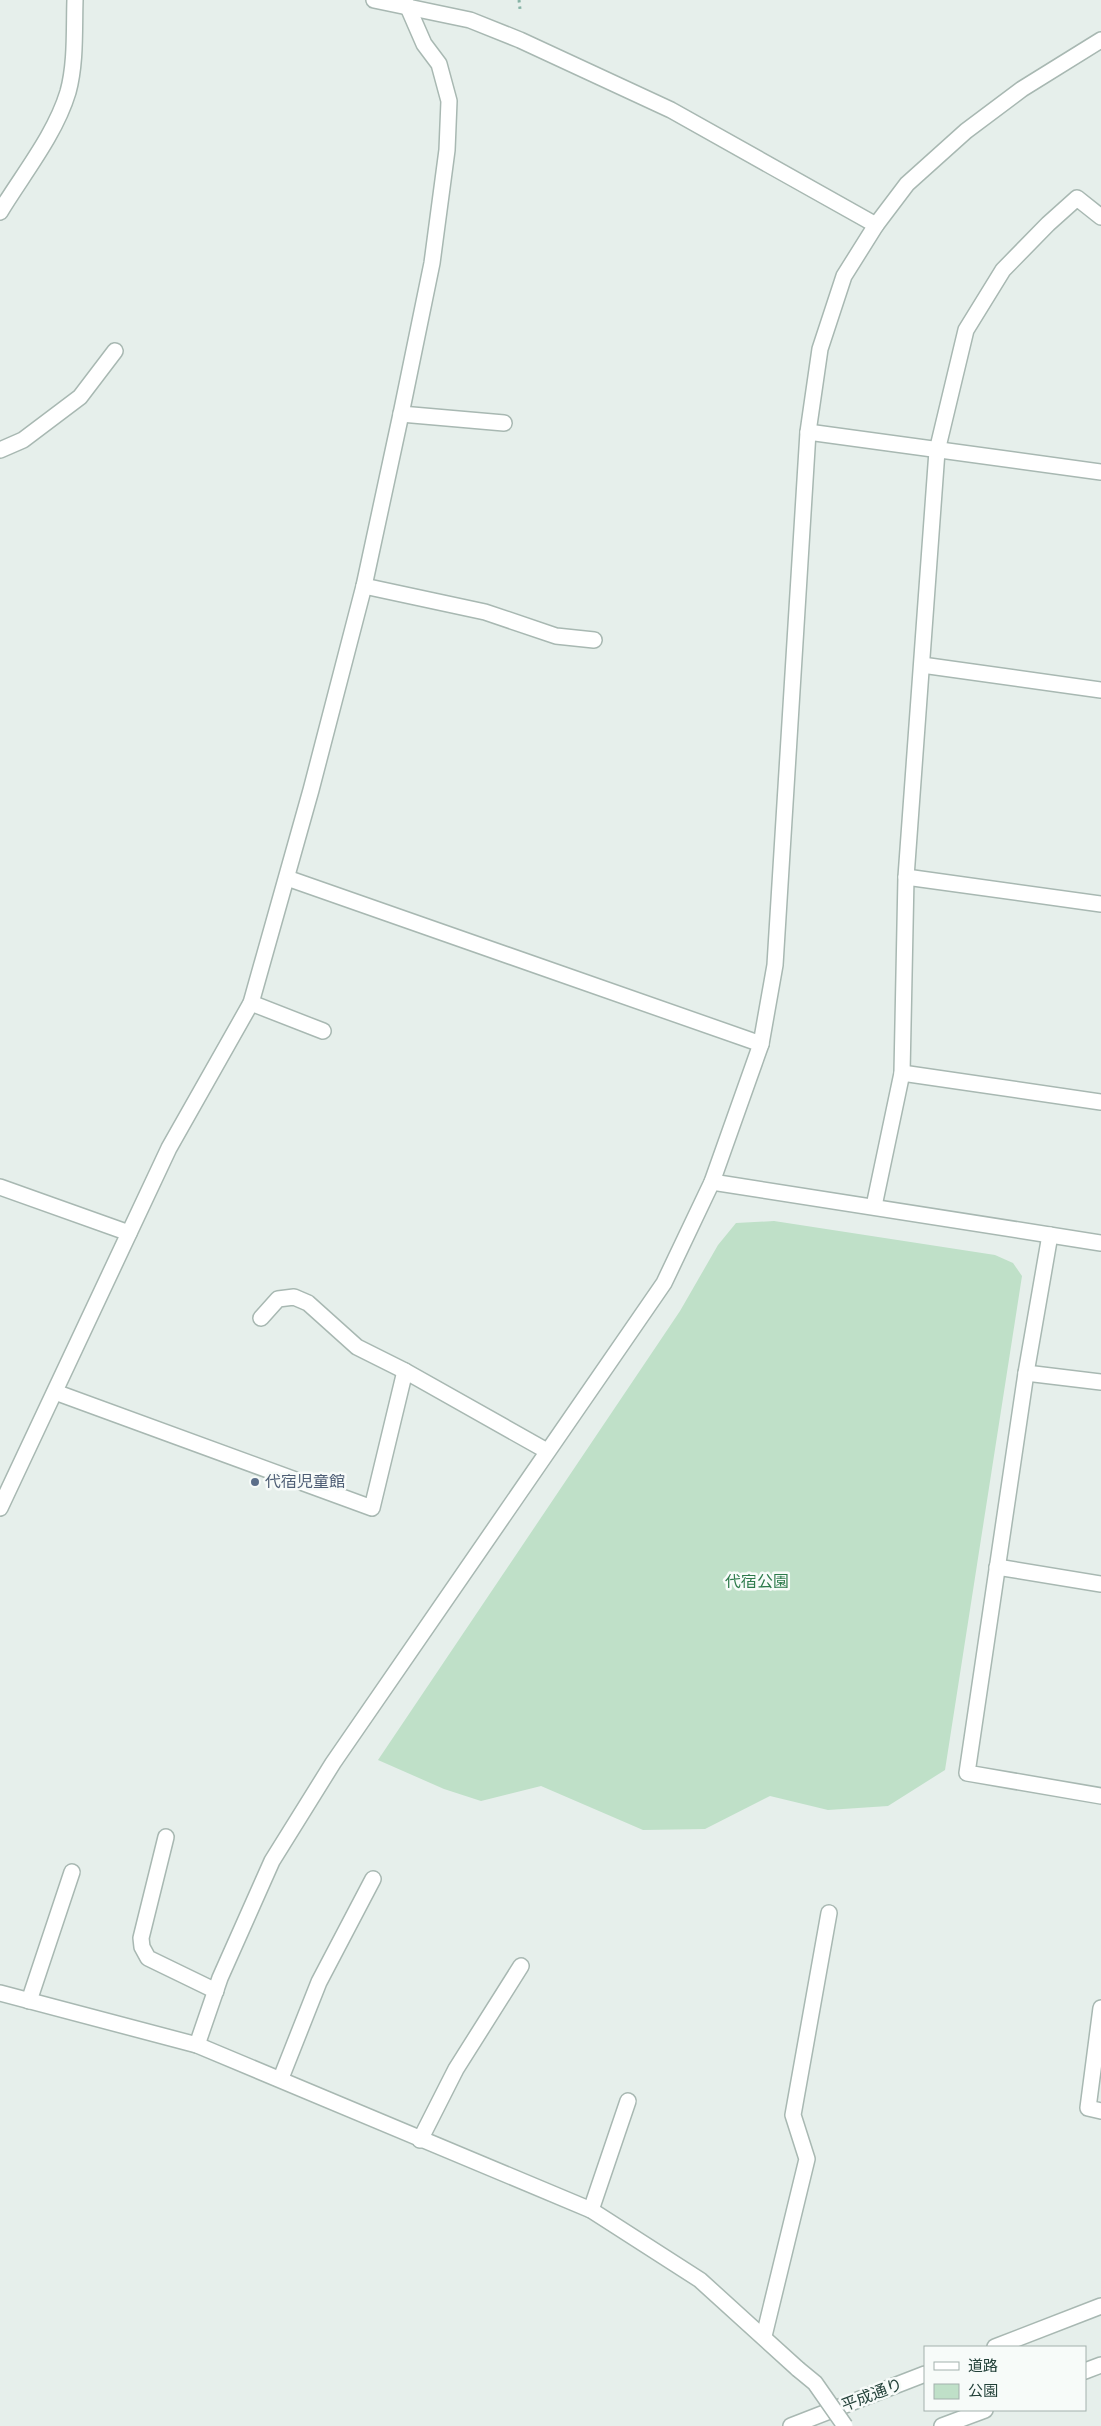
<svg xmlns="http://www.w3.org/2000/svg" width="1101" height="2426" font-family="'Source Sans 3','Noto Sans JP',sans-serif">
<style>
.green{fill:#bfe0c8}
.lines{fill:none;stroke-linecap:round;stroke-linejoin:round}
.minor-casing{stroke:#a8b8b2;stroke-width:18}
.path{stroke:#86b3a5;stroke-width:3;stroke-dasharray:2.5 4;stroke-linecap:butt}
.minor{stroke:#fff;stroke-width:15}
.minor-bridge-casing{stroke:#a8b8b2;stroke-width:18;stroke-linecap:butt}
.minor-bridge{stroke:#fff;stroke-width:15}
.service-dot{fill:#5c6f8a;stroke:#f7fbf9;stroke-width:2}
.labels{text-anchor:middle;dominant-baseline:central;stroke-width:5;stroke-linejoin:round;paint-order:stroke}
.service-label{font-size:16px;fill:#4e5e75;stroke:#f7fbf9;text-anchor:start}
.park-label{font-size:16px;fill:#2d7a4b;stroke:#f7fbf9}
.street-label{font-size:16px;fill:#24423a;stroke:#f7fbf9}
</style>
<rect width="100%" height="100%" fill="#e6efeb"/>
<!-- green -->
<polygon class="green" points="774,1221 995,1255 1013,1263 1022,1276 945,1770 888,1806 828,1810 770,1796 705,1829 643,1830 541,1786 481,1801 444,1789 378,1760 680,1311 718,1245 736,1223"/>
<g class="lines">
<!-- minor casing -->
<g class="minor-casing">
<g id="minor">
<polyline points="374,0 470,20 520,40 671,110 876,225"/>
<path d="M0,212C23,174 55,135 68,92C76,63 74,29 75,0"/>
<polyline points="401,414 504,423"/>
<polyline points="808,432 1101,472"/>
<polyline points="0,450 23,440 80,397 115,351"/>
<polyline points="364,586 485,612 556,636 594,640"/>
<polyline points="922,665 1101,690"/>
<polyline points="906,877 1101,904"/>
<polyline points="287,878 761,1044"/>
<polyline points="251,1003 323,1031"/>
<polyline points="902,1073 1101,1102"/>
<polyline points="712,1182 1101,1243"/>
<polyline points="0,1187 129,1233"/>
<polyline points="874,1206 902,1073 906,877 937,451 966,330 1003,270 1048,224 1077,198 1101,217"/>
<polyline points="1050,1235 1026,1373 967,1773 1101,1796"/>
<polyline points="261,1318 278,1299 294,1297 308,1303 357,1347 405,1371 547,1451"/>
<polyline points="1026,1373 1101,1382"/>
<polyline points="55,1392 372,1508 405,1371"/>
<polyline points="0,1508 169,1148 251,1003 311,790 364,586 401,414 432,263 447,150 449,101 439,64 424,44 407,5"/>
<polyline points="997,1567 1101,1584"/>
<polyline points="166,1837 141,1938 142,1947 148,1958 216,1991"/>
<polyline points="0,1993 197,2045 591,2210 700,2280 798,2369"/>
<polyline points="29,2001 72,1872"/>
<polyline points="1101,2008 1088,2108 1101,2111"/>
<polyline points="197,2045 220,1978 272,1861 333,1763 664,1283 712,1182 761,1044 775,965 808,432 820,349 844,276 876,225 907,184 966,131 1022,89 1101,40"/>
<polyline points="281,2078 319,1982 373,1879"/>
<polyline points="420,2140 456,2069 521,1966"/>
<polyline points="591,2210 628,2101"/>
<polyline points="764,2336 807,2159 793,2115 829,1913"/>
<polyline points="995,2347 1101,2306"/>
<polyline points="1085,2371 1101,2365"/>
<polyline points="791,2426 925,2374"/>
<polyline points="942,2426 985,2410"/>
</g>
</g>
<!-- path -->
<polyline class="path" points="519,0 520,9"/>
<!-- minor -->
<use href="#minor" class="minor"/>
<!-- minor-bridge casing -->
<g class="minor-bridge-casing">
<polyline id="minor-bridge" points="798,2369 815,2383 845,2426"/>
</g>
<!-- minor-bridge -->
<use href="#minor-bridge" class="minor-bridge"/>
</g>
<!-- markers -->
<circle class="service-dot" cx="255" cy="1482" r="5"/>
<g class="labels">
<!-- service labels -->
<g class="service-label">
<text x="265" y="1482">代宿児童館</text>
</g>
<!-- park labels -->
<g class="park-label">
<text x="757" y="1582">代宿公園</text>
</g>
<!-- street labels -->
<g class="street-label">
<text transform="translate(872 2395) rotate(-21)">平成通り</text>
</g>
</g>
<!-- legend -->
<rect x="924" y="2346" width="162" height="65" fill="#f7fbf9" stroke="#a3b1ad"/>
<rect x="934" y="2362" width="25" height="8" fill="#ffffff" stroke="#a3b1ad"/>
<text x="968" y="2371" font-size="15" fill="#24423a">道路</text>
<rect x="934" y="2384" width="25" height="15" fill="#bfe0c8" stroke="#a3b1ad"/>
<text x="968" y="2396" font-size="15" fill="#24423a">公園</text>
</svg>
